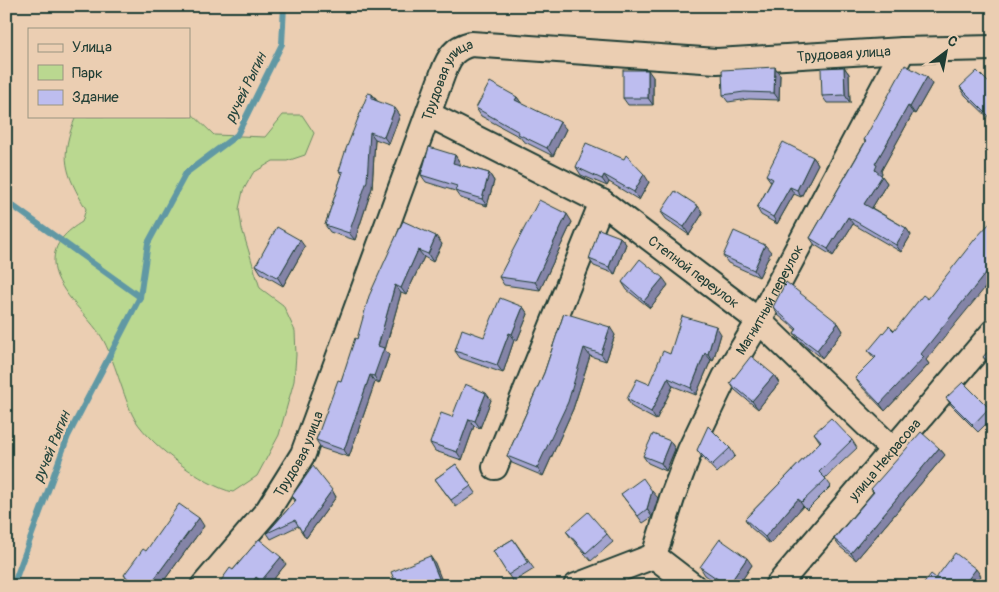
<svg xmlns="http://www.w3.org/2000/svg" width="999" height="592" font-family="Pangolin,sans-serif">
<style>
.green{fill:#bad890;stroke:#6c8a62}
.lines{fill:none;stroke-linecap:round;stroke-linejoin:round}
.stream{stroke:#6198a4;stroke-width:6}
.street-casing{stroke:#1f3d34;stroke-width:28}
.street{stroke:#ebceb2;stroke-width:24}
.wall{fill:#a3a3ce;stroke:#1f3d34}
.shaded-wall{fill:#8484a7;stroke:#1f3d34}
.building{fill:#bdbdef;stroke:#1f3d34}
.labels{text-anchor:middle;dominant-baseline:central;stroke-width:5;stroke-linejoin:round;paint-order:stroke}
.street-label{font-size:14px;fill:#1f3d34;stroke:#ebceb2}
.water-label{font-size:15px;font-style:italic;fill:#24453d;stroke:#ebceb2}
</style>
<rect width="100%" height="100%" fill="#ebceb2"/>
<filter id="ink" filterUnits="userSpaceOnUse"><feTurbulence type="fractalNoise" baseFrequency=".02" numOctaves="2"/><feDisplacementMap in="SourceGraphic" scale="10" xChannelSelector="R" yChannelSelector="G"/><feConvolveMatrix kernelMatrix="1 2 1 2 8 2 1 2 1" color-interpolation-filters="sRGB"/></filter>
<g filter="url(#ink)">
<!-- green -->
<g class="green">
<path d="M189,111L214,135L265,137L283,115H302L314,133L305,155L287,161H273L253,173L243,191L239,209L242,229L260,288L283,305L295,331L296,355L294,381L279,435L257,476L233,492C205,487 144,441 132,414C122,392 112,351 99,333C85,313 55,288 54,263C53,243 67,231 82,222L86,209C65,172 59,158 76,116H189Z"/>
<path d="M6,394C12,419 13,445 11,470L6,475Z"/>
</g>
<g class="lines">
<!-- stream -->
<g class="stream">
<polyline points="6,201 140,297"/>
<polyline points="13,586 68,436 140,297 148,243 186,173 237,135 282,44 284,6"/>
</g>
<!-- street casing -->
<g class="street-casing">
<g id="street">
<path id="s1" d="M430,115L602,202L759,321L892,449"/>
<polyline points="495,467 602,202"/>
<path id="s2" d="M654,556L672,498L690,450L725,377L759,321L903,50"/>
<path id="s3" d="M203,586L268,510L303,454L443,73C449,57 454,48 471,44L717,61L903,50L993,48"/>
<polyline points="576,586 654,556 693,586"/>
<path id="s4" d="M777,586L993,332"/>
</g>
</g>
<!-- street -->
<use href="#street" class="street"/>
</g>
<!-- wall -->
<g class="wall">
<polygon points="844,67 849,74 850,103 827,103 822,96"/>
<polygon points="780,75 779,100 749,99 728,102 723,95"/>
<polygon points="653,77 653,105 628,105 623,98"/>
<polygon points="932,84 915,114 913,113 881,171 882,173 881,175 887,183 872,208 906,228 911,235 901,252 853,224 833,256 815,245 810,238 865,142 864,140"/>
<polygon points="960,87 993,87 993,122 965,95"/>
<polygon points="372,94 377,101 400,115 389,144 375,139 372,188 355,240 330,232 325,225 342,175 339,171"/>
<polygon points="517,97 521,103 566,129 553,156 523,141 520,137 481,116 476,108"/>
<polygon points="455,155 460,163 460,165 489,173 494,181 487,206 460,198 455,191 426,182 421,175"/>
<polygon points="813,157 818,164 801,197 794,194 777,224 761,215 757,208 771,182 766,175"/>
<polygon points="576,167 649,182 639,200 609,182 607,186 581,175"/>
<polygon points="661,212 703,213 689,235 666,219"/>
<polygon points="403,221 442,244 433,262 424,257 406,295 401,293 385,350 389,355 379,384 375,382 349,457 321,448 316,440 341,381"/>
<polygon points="572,222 540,290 504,285 499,277"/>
<polygon points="620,237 626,244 615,274 594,266 589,259"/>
<polygon points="305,247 283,286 261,273 256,265"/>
<polygon points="771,252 759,277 728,263 723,256"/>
<polygon points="622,282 668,285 650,308 627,290"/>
<polygon points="523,307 528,314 517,341 514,340 503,373 460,358 455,351 484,337"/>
<polygon points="773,307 838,323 843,331 822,358 799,340 794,333 796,330 778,315"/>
<polygon points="564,313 615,335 606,361 590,356 573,409 543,476 512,463 507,456 544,373"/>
<polygon points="721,334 713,361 711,360 696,395 673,386 656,420 632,407 627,399 649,384 670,354"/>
<polygon points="993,346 993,368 989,365 983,357"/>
<polygon points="868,351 926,360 929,364 885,411 860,385 855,378 875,359"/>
<polygon points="774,375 779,383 758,409 735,390 730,383"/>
<polygon points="946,398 989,408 993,413 993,417 978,432 952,406"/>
<polygon points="491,400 480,428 474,426 462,460 435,451 430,443 452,417"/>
<polygon points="814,433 852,440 857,448 825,478 831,486 807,510 803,506 770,544 750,527 745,519 820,442"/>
<polygon points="670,441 675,449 666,471 648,463 643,456"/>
<polygon points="730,448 735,456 717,473 702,457 697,450"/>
<polygon points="939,448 945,455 856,560 839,546 834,539 873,492 871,489"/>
<polygon points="456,464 476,493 456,507 435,479"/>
<polygon points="332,490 336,497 306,538 298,526 271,539 267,533 295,501 292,496"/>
<polygon points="621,494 658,498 652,517 643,523"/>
<polygon points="204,526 160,586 134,586 129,582 124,575 146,551"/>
<polygon points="566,531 607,534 613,542 591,561 571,538"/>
<polygon points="513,539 534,569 513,582 493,551"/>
<polygon points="286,564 268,586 262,586 261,585 260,586 217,586 233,570"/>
<polygon points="752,565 738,586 721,586 705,575 700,567"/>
</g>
<!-- shaded-wall -->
<g class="shaded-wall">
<polygon points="775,67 780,75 779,100 774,93"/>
<polygon points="844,67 849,74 850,103 845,95"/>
<polygon points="648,70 653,77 653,105 648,98"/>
<polygon points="927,77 932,84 915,114 910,107"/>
<polygon points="372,94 377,101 372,99"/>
<polygon points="517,97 522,104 515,100"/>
<polygon points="908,106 913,113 881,171 882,173 880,177 875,170 875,164"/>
<polygon points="395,108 400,115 389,144 384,137"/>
<polygon points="560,122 566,129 553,156 547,148"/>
<polygon points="370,132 375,139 372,188 355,240 349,233"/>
<polygon points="455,155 460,163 458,170 453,163"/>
<polygon points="813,157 818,164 801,197 797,190"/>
<polygon points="489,173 494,181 487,206 482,199"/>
<polygon points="644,174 649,182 639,200 634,192"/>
<polygon points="604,175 609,182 607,186 602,179"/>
<polygon points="882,176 887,183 870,211 864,204"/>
<polygon points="790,187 794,194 777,224 773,217"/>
<polygon points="698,206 703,213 689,235 684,227"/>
<polygon points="567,214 572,222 540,290 535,282"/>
<polygon points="848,217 853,224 833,256 828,249"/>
<polygon points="906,228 911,235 901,252 896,245"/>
<polygon points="436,236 442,244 433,262 428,254"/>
<polygon points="620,237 626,244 615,274 609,267"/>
<polygon points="300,240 305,247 283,286 278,278"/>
<polygon points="765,245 771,252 759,277 754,270"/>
<polygon points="418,250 424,257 406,295 401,288"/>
<polygon points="993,264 993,278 926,360 929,364 885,411 880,404"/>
<polygon points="663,278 668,285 650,308 644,301"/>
<polygon points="395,285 401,293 385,350 389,355 379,384 374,376 378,346"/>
<polygon points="523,307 528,314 517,341 512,334"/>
<polygon points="838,323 843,331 822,358 817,350"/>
<polygon points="716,326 721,334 713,361 708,354"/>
<polygon points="610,327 615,335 606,361 601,354"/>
<polygon points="509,333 514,340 503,373 497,365"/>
<polygon points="584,348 590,356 573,409 543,476 537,468"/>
<polygon points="705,353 711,360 696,395 691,388"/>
<polygon points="370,375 375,382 349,457 344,450"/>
<polygon points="774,375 779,383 758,409 752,401"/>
<polygon points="668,378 673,386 656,420 651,412"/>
<polygon points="486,393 491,400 480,428 475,421"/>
<polygon points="469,419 474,426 462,460 457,452"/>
<polygon points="670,441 675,449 666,471 661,463"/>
<polygon points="939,448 945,455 856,560 851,553"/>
<polygon points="332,490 336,497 306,538 302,532"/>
<polygon points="652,491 658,498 652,517 647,509"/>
<polygon points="798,499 803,506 770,544 765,537"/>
<polygon points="199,518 204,526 160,586 149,586"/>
<polygon points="430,556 435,563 444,586 442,586"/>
<polygon points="281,557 286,564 268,586 264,586 261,581"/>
<polygon points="747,558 752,565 738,586 728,586"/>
<polygon points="976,569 981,576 974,586 963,586"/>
<polygon points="256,577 261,585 260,586 250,586"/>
</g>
<!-- building -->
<g class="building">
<polygon points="905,65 927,77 910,107 908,106 875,164 877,165 875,170 882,176 864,204 906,228 896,245 848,217 828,249 810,238 866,141 864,140"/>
<polygon points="775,67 774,93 744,92 723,95 722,70"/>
<polygon points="844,67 845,95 822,96 821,68"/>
<rect x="623" y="70" width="25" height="28"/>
<polygon points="977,71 993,87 993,120 960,87"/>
<polygon points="490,82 517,97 515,100 560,122 547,148 518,134 519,132 476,108"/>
<polygon points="368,93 372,94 372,99 395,108 384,137 370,132 367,181 349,233 325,225 343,172 339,171 346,149"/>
<polygon points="783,142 813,157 797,190 790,187 773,217 757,208 773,179 766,175"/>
<polygon points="586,143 624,159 626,155 644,174 634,192 604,175 602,179 576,167"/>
<polygon points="429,147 455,155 453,163 489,173 482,199 455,191 457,186 421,175"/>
<polygon points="675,191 698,206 684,227 661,212"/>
<polygon points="539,200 567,214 535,282 499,277"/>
<polygon points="403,221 436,236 428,254 418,250 401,288 395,285 378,346 384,348 374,376 370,375 344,450 316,440 338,380 341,381 355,338 357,339 369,296"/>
<polygon points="990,223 993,225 993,264 921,354 924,357 880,404 855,378 876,357 868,351 889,326 894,331 923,295 928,299 975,239"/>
<polygon points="277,227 300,240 278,278 256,265"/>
<polygon points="599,229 620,237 609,267 589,259"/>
<polygon points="734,231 765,245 754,270 723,256"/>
<polygon points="640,259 663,278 644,301 622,282"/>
<polygon points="786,282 838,323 817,350 794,333 797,329 773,307"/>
<polygon points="500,298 523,307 512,334 509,333 497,365 455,351 462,329 484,337"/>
<polygon points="564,313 610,327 601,354 584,348 568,402 537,468 507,456 544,373"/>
<polygon points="682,316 716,326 708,354 705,353 691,388 668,378 651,412 627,399 637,379 649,384 663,351 670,354"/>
<polygon points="993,346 993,365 983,357"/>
<polygon points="751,356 774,375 752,401 730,383"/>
<polygon points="963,382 989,408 973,425 946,398"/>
<polygon points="465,384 486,393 475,421 469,419 457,452 430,443 441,413 452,417"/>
<polygon points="831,418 852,440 819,472 826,479 802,502 798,499 765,537 745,519 821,441 814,433"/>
<polygon points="708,426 730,448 712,465 697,450"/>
<polygon points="921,432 939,448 851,553 834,539 874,492 871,489"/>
<polygon points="653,434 670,441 661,463 643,456"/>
<polygon points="456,464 471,486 451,500 435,479"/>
<polygon points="313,466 332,490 302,532 295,520 267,533 296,500 292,496"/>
<polygon points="643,478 652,491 647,509 638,516 621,494"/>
<polygon points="993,501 993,508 989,505"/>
<polygon points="179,504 199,518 149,586 138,586 124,575 143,549 146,551"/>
<polygon points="588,512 607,534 586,553 566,531"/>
<polygon points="259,539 281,557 261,581 256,577 250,586 217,586 230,568 233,570"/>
<polygon points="513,539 528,562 508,575 493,551"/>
<polygon points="720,539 747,558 728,586 700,567"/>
<polygon points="955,553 976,569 963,586 922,586 931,574 936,578"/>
<polygon points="430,556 442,586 397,586 391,572"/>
</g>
</g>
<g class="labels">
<!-- street labels -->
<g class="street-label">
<text stroke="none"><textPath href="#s3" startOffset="988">Трудовая улица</textPath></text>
<text stroke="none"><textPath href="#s3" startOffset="569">Трудовая улица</textPath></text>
<text stroke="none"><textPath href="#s1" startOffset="308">Степной переулок</textPath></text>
<text stroke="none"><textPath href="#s2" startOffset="282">Магнитный переулок</textPath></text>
<text stroke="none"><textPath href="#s3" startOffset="164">Трудовая улица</textPath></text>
<text stroke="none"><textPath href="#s4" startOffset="166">улица Некрасова</textPath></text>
</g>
<!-- water labels -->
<g class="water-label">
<text transform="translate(246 88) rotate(-64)">ручей Рыгин</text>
<text transform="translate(52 447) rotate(-68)">ручей Рыгин</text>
</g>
</g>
<!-- margin -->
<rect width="999" height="592" fill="none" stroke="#ebceb2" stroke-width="25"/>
<rect x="12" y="12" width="974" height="567" fill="none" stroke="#1f3d34" stroke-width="2" filter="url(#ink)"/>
<!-- legend -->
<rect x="28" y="28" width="162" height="90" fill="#ebceb2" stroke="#999480"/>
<rect x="38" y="44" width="25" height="8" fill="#ebceb2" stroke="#999480"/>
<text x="72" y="52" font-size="15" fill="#1f3d34">Улица</text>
<rect x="38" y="65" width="25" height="15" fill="#bad890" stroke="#999480"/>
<text x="72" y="78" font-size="15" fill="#1f3d34">Парк</text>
<rect x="38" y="90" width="25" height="15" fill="#bdbdef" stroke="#999480"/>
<text x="72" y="102" font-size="15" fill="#1f3d34">Здание</text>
<!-- north arrow -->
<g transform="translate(946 52) rotate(32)" stroke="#ebceb2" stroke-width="4" paint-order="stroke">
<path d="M0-4L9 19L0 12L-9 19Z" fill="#1f3d34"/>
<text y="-8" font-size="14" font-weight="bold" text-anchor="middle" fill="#1f3d34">С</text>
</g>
</svg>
